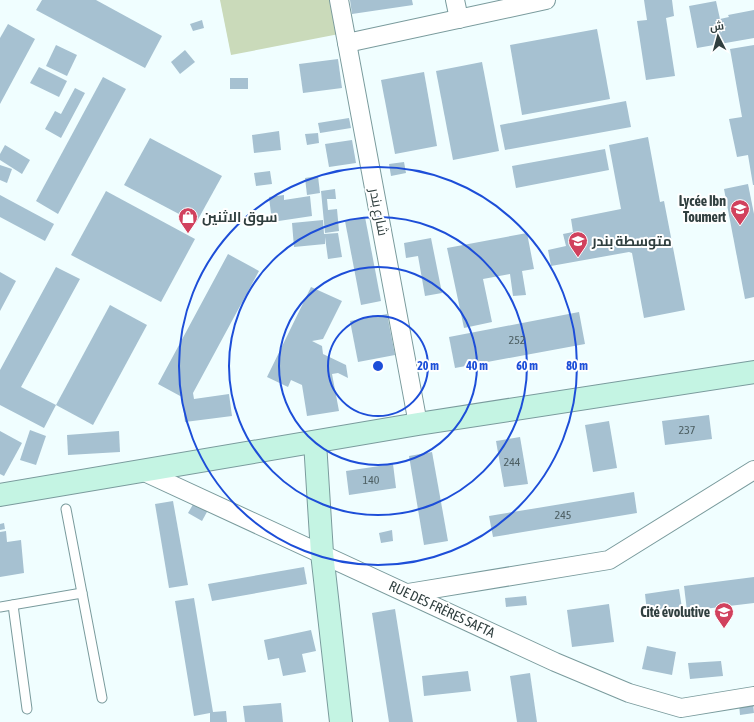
<svg xmlns="http://www.w3.org/2000/svg" width="754" height="722" font-family="'Asap Condensed',Cairo,sans-serif">
<style>
.green{fill:#cadaba}
.building{fill:#a6c1d1}
.lines{fill:none;stroke-linecap:round;stroke-linejoin:round}
.service-casing{stroke:#7a9b9d;stroke-width:11}
.minor-casing{stroke:#7a9b9d;stroke-width:20}
.secondary-casing{stroke:#7a9b9d;stroke-width:24}
.service{stroke:#fff;stroke-width:9}
.minor{stroke:#fff;stroke-width:18}
.secondary{stroke:#c4f4e3;stroke-width:22}
.ring{fill:none;stroke:#1d4ed8;stroke-width:2}
.labels{text-anchor:middle;dominant-baseline:central;stroke-width:4;stroke-linejoin:round;paint-order:stroke}
.number-label{font-size:12px;fill:#4e6064}
.poi-label{font-size:14px;font-weight:bold;fill:#303f3f;stroke:#fff;text-anchor:end}
.street-label{font-size:14px;fill:#303f3f;stroke:#fff}
.centre{fill:#1d4ed8;stroke:#fff;stroke-width:2}
.ring-label{font-size:12px;text-anchor:middle;font-weight:bold;fill:#1d4ed8;stroke:#fff;stroke-width:4;stroke-linejoin:round;paint-order:stroke}
</style>
<rect width="100%" height="100%" fill="#f0feff"/>
<!-- green -->
<polygon class="green" points="220,0 332,0 339,34 231,55"/>
<!-- building -->
<g class="building">
<polygon points="42,0 96,0 162,36 145,68 36,10"/>
<polygon points="350,0 412,0 413,5 352,14"/>
<polygon points="644,0 672,0 674,16 666,18 675,76 646,80 637,21 647,20"/>
<polygon points="716,1 720,19 729,17 728,15 754,10 754,38 697,48 689,6"/>
<polygon points="202,20 204,28 193,31 190,24"/>
<polygon points="8,24 35,39 0,104 0,38"/>
<polygon points="597,29 610,99 522,115 510,45"/>
<polygon points="56,45 77,55 67,76 46,66"/>
<polygon points="754,45 754,185 753,185 748,155 737,157 729,119 742,117 730,49"/>
<polygon points="185,50 195,62 180,74 171,62"/>
<polygon points="338,59 342,88 303,93 299,64"/>
<polygon points="482,62 499,151 453,160 436,71"/>
<polygon points="39,67 67,81 59,97 30,83"/>
<polygon points="424,72 437,146 395,154 381,80"/>
<polygon points="103,77 126,89 58,214 36,201"/>
<rect x="230" y="78" width="18" height="11"/>
<polygon points="75,88 85,93 61,138 45,129 55,111 61,114"/>
<polygon points="626,101 631,127 505,150 500,125"/>
<polygon points="349,118 351,128 320,133 318,123"/>
<polygon points="279,131 281,150 254,153 252,135"/>
<polygon points="318,133 319,143 307,145 305,134"/>
<polygon points="648,137 660,202 664,201 685,310 644,318 632,253 629,252 551,266 548,250 566,246 563,234 573,232 571,219 621,209 609,145"/>
<polygon points="150,138 222,176 196,223 124,185"/>
<polygon points="352,140 356,163 329,167 325,144"/>
<polygon points="5,145 30,160 22,174 0,160 0,154"/>
<polygon points="605,149 609,170 516,188 512,166"/>
<polygon points="404,162 406,173 391,176 389,164"/>
<polygon points="0,165 12,169 7,183 0,180"/>
<polygon points="270,171 272,184 256,186 254,173"/>
<polygon points="318,176 320,193 307,195 305,178"/>
<polygon points="748,184 754,214 754,297 745,299 724,189"/>
<polygon points="335,189 336,199 327,199 328,210 337,209 339,231 325,233 321,191"/>
<polygon points="106,191 195,239 161,302 71,255"/>
<polygon points="0,195 54,224 45,241 0,217"/>
<polygon points="284,195 284,200 310,196 312,216 272,222 269,197"/>
<polygon points="365,217 381,301 361,305 345,221"/>
<polygon points="323,220 324,234 338,233 342,257 328,259 325,237 325,244 294,247 292,223"/>
<polygon points="527,233 534,269 522,271 526,295 513,296 510,274 483,279 492,322 464,328 447,248"/>
<polygon points="431,238 442,293 425,296 418,256 406,258 404,243"/>
<polygon points="228,254 259,271 193,393 194,399 229,394 232,416 185,422 182,397 158,384"/>
<polygon points="56,267 80,279 21,387 56,405 44,428 0,405 0,370"/>
<polygon points="0,272 16,281 0,311"/>
<polygon points="311,287 342,301 323,339 312,341 322,346 323,354 346,365 348,378 338,373 332,374 339,411 307,416 302,385 291,380 288,387 267,377"/>
<polygon points="110,305 147,325 93,425 56,405"/>
<polygon points="579,312 585,344 455,368 449,337"/>
<polygon points="387,314 395,355 358,362 350,321"/>
<polygon points="709,415 712,439 665,445 662,421"/>
<polygon points="609,421 617,468 593,472 585,425"/>
<polygon points="30,430 46,436 36,465 20,460"/>
<polygon points="0,431 22,443 4,476 0,474"/>
<polygon points="119,431 120,452 68,455 67,435"/>
<polygon points="520,437 528,484 504,487 496,441"/>
<polygon points="432,452 448,541 424,545 409,456"/>
<polygon points="393,464 396,488 349,495 346,471"/>
<polygon points="634,492 637,513 493,537 489,516"/>
<polygon points="173,501 188,585 169,588 155,504"/>
<polygon points="195,501 208,510 202,521 188,513"/>
<polygon points="4,523 5,529 0,530 0,524"/>
<polygon points="392,530 393,541 381,543 379,533"/>
<polygon points="6,531 7,542 21,540 24,573 0,577 0,532"/>
<polygon points="304,567 307,584 212,601 208,584"/>
<polygon points="754,577 754,603 687,611 684,586"/>
<polygon points="679,589 682,608 647,612 645,594"/>
<polygon points="526,596 527,605 506,607 505,598"/>
<polygon points="194,598 213,712 226,711 227,722 210,722 210,713 194,716 175,601"/>
<polygon points="609,604 614,642 572,647 567,610"/>
<polygon points="395,609 413,722 389,722 372,613"/>
<polygon points="311,630 316,651 302,654 306,672 283,676 279,658 268,660 264,640"/>
<polygon points="647,646 676,652 672,675 642,669"/>
<polygon points="721,661 723,676 690,679 688,663"/>
<polygon points="468,671 471,691 424,696 422,676"/>
<polygon points="530,673 537,722 517,722 510,676"/>
<polygon points="281,703 283,722 245,722 243,706"/>
<polygon points="753,703 754,713 740,715 739,704"/>
</g>
<g class="lines">
<!-- service casing -->
<g class="service-casing">
<g id="service">
<polyline points="66,509 102,698"/>
<polyline points="13,605 27,709"/>
<polyline points="0,607 82,593"/>
</g>
</g>
<!-- minor casing -->
<g class="minor-casing">
<g id="minor">
<polyline points="339,0 418,424"/>
<polyline points="455,0 459,19"/>
<polyline points="347,43 546,0"/>
<polyline points="140,470 555,662 629,693 681,708 754,696"/>
<polyline points="408,593 609,560 754,470"/>
</g>
</g>
<!-- secondary casing -->
<g class="secondary-casing">
<g id="secondary">
<polyline points="315,442 322,553 341,722"/>
<polyline points="0,495 418,424 754,372"/>
</g>
</g>
<!-- service -->
<use href="#service" class="service"/>
<!-- minor -->
<use href="#minor" class="minor"/>
<!-- secondary -->
<use href="#secondary" class="secondary"/>
</g>
<!-- distance rings -->
<g class="ring">
<circle cx="378" cy="366" r="50"/>
<circle cx="378" cy="366" r="99"/>
<circle cx="378" cy="366" r="149"/>
<circle cx="378" cy="366" r="199"/>
</g>
<!-- icons -->
<defs>
<g id="school-pin" transform="scale(1)"><path d="M0 17L-7.5 6A9.5 9.5 0 1 1 7.5 6Z" fill="#d1415d" stroke="#fff"/><path d="M0-5L7-2L0 1L-7-2ZM-4 1L0 2.5L4 1V4Q0 6-4 4Z" fill="#fff"/></g>
<g id="shop-pin" transform="scale(1)"><path d="M0 17L-7.5 6A9.5 9.5 0 1 1 7.5 6Z" fill="#d1415d" stroke="#fff"/><path d="M-5-2.5h2.3a2.7 3.5 0 0 1 5.4 0H5L5.5 6h-11ZM-1.5-2.5h3a1.5 2.3 0 0 0-3 0Z" fill="#fff"/></g>
</defs>
<g fill-rule="evenodd">
<use href="#school-pin" x="740" y="209"/>
<use href="#shop-pin" x="188" y="217"/>
<use href="#school-pin" x="578" y="241"/>
<use href="#school-pin" x="724" y="612"/>
</g>
<g class="labels">
<!-- number labels -->
<g class="number-label">
<text x="517" y="340">252</text>
<text x="687" y="430">237</text>
<text x="512" y="462">244</text>
<text x="371" y="480">140</text>
<text x="563" y="515">245</text>
</g>
<!-- poi labels -->
<g class="poi-label">
<text x="726" y="201">Lycée Ibn<tspan x="726" dy="16">Toumert</tspan></text>
<text x="202" y="217" text-anchor="start">ﺳﻮق اﻻﺛﻨﻴﻦ</text>
<text x="592" y="241" text-anchor="start">متوسطة بندر</text>
<text x="710" y="612">Cité évolutive</text>
</g>
<!-- street labels -->
<g class="street-label">
<text transform="translate(379 212) rotate(79)">شارع بندر</text>
<text transform="translate(442 609) rotate(25)">RUE DES FRÈRES SAFTA</text>
</g>
</g>
<circle cx="378" cy="366" r="6" class="centre"/>
<g class="ring-label">
<text x="428" y="370">20 m</text>
<text x="477" y="370">40 m</text>
<text x="527" y="370">60 m</text>
<text x="577" y="370">80 m</text>
</g>
<!-- north arrow -->
<g transform="translate(718 36) rotate(354)" stroke="#ffffff" stroke-width="3" paint-order="stroke">
<path d="M0-3L7 15L0 10L-7 15Z" fill="#303f3f"/>
<text y="-6" font-size="11" font-weight="bold" text-anchor="middle" fill="#303f3f">ش</text>
</g>
</svg>
